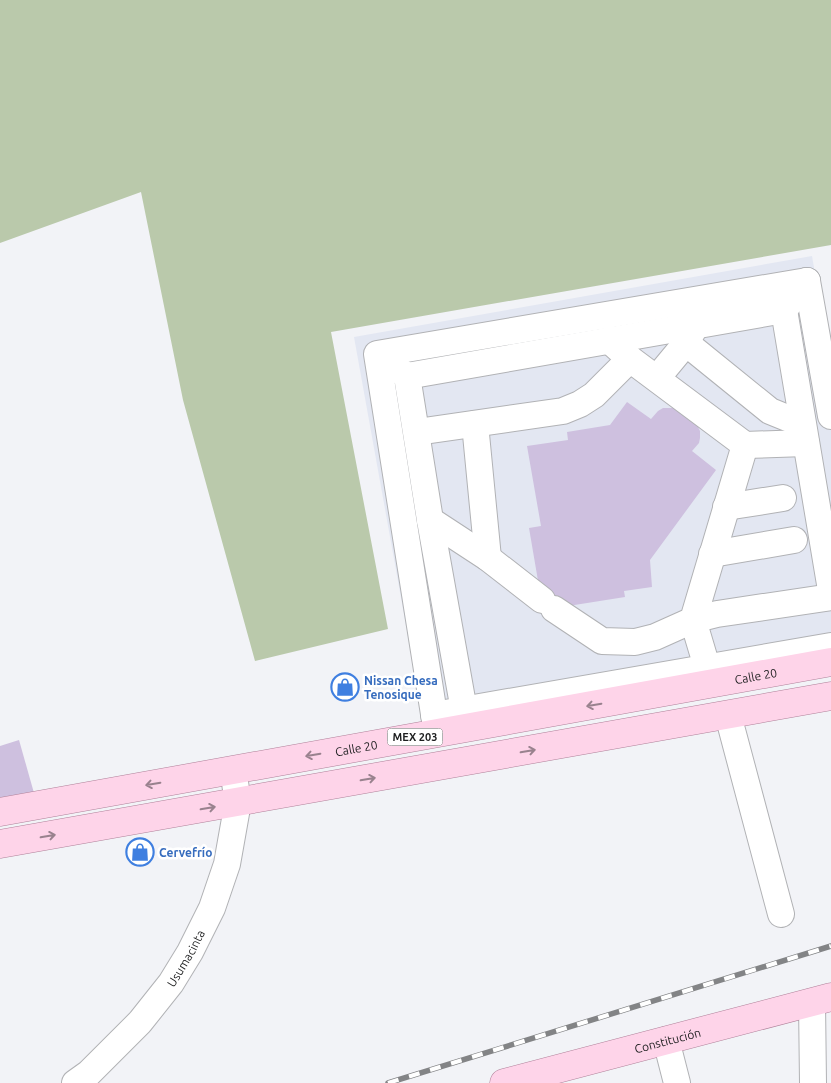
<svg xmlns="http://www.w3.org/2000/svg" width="831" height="1083" font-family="Ubuntu,sans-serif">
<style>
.built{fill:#e3e7f2}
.forest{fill:#bac9ab}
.building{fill:#cec0df}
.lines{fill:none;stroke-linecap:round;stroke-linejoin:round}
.minor-casing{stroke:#b1b2b5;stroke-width:28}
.major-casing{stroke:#af8199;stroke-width:29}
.minor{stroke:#fff;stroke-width:26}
.major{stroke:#fed4e9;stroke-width:28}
.rail-casing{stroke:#838486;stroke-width:5.5}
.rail{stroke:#fff;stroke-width:4;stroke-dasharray:11;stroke-linecap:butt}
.oneway{stroke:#99828e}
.labels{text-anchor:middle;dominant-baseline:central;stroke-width:5;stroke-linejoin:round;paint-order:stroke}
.shield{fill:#fff;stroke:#616262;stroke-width:1}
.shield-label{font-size:11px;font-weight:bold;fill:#1d1e1f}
.street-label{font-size:12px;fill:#1d1e1f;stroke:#fff}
.shop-label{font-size:12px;font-weight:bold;fill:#366cbe;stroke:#fff;text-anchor:start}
</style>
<rect width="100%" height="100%" fill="#f2f3f7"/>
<!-- built -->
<polygon class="built" points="812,256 831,365 831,660 425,731 354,337"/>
<!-- forest -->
<polygon class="forest" points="0,0 831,0 831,245 331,332 388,629 255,661 183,400 141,192 0,243"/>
<!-- building -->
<g class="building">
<polygon points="627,402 651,419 658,411 663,408 676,408 695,421 700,431 700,438 699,443 692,451 716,470 650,560 652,587 624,591 625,597 543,610 529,528 541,526 527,446 568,440 567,432 610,425"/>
<polygon points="19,740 34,793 0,798 0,746"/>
</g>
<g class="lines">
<!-- minor casing -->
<g class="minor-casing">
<g id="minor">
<polyline points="807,281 831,416"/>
<polyline points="784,310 831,590"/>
<polyline points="686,343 770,411 802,424"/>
<polyline points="393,366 407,376 430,520 467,727"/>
<polyline points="407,376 784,310 807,281"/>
<polyline points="657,378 686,343 695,327"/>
<polyline points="475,424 488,558"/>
<polyline points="417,432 563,411 580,404 594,395 630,359"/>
<polyline points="745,445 806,443"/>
<polyline points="726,507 783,498"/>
<polyline points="430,520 488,558 542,600"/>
<polyline points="712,554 794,540"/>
<polyline points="554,609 602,641 635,642 655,637 693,620 745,445 630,359 609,340"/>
<polyline points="707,667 693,620 717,614 831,597"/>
<polyline points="434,715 831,646"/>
<polyline points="728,715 781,914"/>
<polyline points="437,733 377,354 807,281"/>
<polyline points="812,1002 813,1083"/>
<polyline points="666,1040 677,1083"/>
<path id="s1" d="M75,1083L89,1073L140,1022L171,983L190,952L212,908L227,864L238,802L233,770"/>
</g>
</g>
<!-- major casing -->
<g class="major-casing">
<g id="major">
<path id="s2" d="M0,812L831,662"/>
<polyline points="0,844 831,696"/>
<path id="s3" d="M504,1083L831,997"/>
</g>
</g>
<!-- minor -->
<use href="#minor" class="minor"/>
<!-- major -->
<use href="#major" class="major"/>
<!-- rail casing -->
<g class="rail-casing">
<polyline id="rail" points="388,1083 831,946"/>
</g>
<!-- rail -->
<use href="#rail" class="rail"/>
</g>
<!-- one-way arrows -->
<defs><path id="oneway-shaft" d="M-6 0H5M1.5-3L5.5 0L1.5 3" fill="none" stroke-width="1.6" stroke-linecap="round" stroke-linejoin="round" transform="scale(1.25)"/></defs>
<g class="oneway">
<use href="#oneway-shaft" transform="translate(594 705) rotate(170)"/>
<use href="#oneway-shaft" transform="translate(528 751) rotate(-10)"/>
<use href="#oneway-shaft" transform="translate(313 755) rotate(170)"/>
<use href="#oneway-shaft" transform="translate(368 779) rotate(-10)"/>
<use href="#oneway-shaft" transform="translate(153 784) rotate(170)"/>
<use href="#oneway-shaft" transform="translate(208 808) rotate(-10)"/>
<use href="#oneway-shaft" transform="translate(48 836) rotate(-10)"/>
</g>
<!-- icons -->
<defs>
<g id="shop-ring" transform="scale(1.4375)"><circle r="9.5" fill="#fff" stroke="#3f7fe0" stroke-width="1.5"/><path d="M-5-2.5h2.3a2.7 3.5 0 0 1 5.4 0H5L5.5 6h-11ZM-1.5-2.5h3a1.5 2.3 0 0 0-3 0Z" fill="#3f7fe0"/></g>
</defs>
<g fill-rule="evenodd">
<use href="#shop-ring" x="345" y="687"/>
<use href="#shop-ring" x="140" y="852"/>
</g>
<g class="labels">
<!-- shield labels -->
<rect class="shield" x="387.5" y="728.5" width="55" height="17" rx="4"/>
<g class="shield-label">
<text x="415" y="737">MEX 203</text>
</g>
<!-- street labels -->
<g class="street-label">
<text stroke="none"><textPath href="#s2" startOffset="768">Calle 20</textPath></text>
<text stroke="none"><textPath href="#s2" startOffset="362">Calle 20</textPath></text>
<text stroke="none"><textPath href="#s1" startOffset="168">Usumacinta</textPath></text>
<text stroke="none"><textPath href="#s3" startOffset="169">Constitución</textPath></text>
</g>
<!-- shop labels -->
<g class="shop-label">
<text x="364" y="680">Nissan Chesa<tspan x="364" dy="14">Tenosique</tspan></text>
<text x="159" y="852">Cervefrío</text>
</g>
</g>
</svg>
